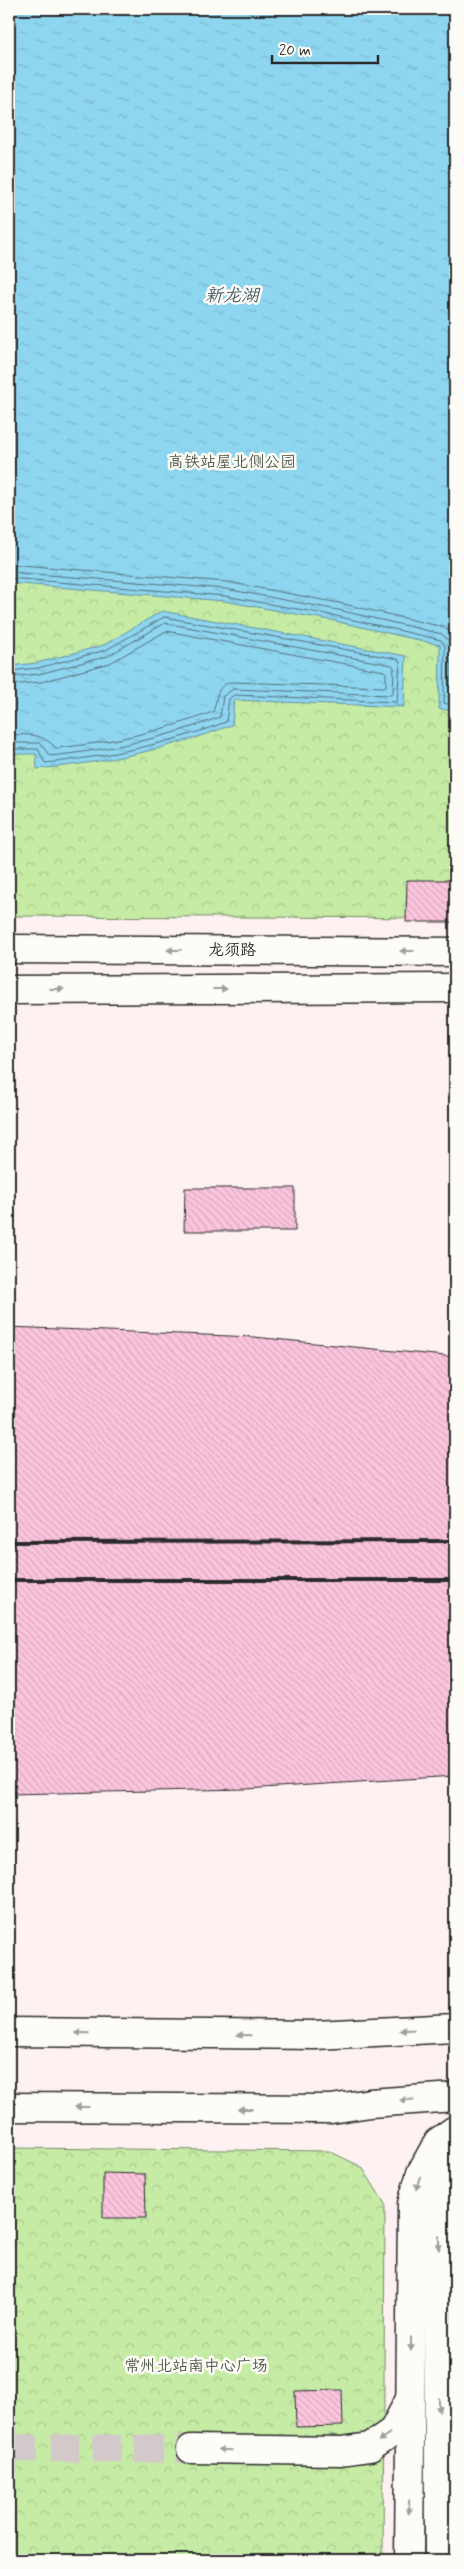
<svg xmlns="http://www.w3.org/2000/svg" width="464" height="2569" font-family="Mynerve,'LXGW WenKai TC',sans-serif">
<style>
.park{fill:url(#park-crowns);stroke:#788b68}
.water{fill:url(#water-ripples);stroke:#6691a1}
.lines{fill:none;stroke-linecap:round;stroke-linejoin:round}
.shore{stroke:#536f7a;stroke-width:1}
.building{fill:url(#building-back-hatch);stroke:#2b2b2b}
.minor-tunnel{stroke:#d3c9ca;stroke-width:28;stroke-dasharray:28 14;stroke-linecap:butt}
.minor-casing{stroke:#2b2b2b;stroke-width:31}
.major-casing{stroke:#2b2b2b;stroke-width:31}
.minor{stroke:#fdfcf7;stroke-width:28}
.major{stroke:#fdfcf7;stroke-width:28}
.rail{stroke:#2b2b2b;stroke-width:4}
.oneway{fill:#9e9e9b}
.labels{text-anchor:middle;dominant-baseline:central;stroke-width:5;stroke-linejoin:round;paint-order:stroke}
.park-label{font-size:16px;fill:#525b4a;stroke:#fdfcf7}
.street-label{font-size:16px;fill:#2b2b2b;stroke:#fdfcf7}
.water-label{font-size:18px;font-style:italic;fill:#495e66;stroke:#fdfcf7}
</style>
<defs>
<pattern id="park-crowns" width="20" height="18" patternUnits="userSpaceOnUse" patternTransform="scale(1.25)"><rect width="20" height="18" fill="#c5eba5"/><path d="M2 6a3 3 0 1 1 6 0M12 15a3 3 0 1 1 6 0" fill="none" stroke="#a9ca8e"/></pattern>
<pattern id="water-ripples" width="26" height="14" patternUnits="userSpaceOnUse" patternTransform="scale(1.25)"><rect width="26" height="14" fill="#8ed5f0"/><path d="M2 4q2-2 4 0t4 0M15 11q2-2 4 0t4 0" fill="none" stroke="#7bb7ce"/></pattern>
<pattern id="building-back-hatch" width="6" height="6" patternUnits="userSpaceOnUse" patternTransform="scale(1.25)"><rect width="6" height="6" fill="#fcc5de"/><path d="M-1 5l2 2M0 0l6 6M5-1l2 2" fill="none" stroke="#d8a9bf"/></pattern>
</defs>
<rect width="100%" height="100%" fill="#fdf1f2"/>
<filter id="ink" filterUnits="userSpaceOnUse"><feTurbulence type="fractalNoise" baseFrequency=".02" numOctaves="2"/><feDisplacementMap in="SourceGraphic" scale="10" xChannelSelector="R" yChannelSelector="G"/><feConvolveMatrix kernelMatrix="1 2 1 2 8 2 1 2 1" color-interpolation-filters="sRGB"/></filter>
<g filter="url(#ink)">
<!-- park -->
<g class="park">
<polygon points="9,9 455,9 455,918 9,916"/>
<polygon points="9,2148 329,2151 362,2167 385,2204 383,2560 9,2560"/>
</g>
<!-- water -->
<g class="water">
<polygon points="9,9 455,9 455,711 439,709 440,645 335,621 224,601 9,583"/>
<path d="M162,611L406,656L404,707L234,700L232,725C164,750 109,762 37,769L36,754H9V666L37,663L104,645Z"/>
</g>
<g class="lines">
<!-- shore -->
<g class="shore">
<polyline points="9,564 227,582 339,603 443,627 455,635"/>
<polyline points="9,572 226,589 338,610 442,634 451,644 451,697 455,699"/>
<polyline points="9,578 225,596 336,616 441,640 445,646 444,703 455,706"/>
<path d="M9,671L38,668L106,650L164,617L398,659L400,662L397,702L234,695L229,699L226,722C167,744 107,757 45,763L38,749H9"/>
<path d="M9,677L39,674L108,656L165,623L392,665L394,667L393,693L391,695L233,689L223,696L220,717C165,738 109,750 50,756L40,743H9"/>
<path d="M9,685L41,682L110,663L166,631L384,671L386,673V686L384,687L231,682C214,687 218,699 213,712C162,731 110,743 56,748C40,732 30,735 9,735"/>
</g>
</g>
<!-- building -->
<g class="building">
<polygon points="407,880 455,880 455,922 406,922"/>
<polygon points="185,1188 295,1188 295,1231 184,1231"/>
<polygon points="9,1327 254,1337 455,1357 455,1776 246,1789 9,1794"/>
<polygon points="103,2173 145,2174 146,2218 103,2218"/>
<polygon points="342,2390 343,2426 296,2427 295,2391"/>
</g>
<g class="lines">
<!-- minor-tunnel -->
<polyline class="minor-tunnel" points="9,2448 191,2449"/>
<!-- minor casing -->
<g class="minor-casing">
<g id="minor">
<polyline points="9,949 455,952"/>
<polyline points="9,990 455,988"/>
<polyline points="438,2146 439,2560"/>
<polyline points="191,2449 341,2451 370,2447 393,2431 409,2401"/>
<polyline points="409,2560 412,2204 421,2173 438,2142 455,2130"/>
</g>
</g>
<!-- major casing -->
<g class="major-casing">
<g id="major">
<polyline points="9,2032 315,2035 455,2028"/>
<polyline points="9,2107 331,2109 370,2103 455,2097"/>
</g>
</g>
<!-- minor -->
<use href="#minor" class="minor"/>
<!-- major -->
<use href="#major" class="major"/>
<!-- rail -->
<g class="rail">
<polyline points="9,1542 455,1541"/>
<polyline points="9,1580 455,1580"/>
</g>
</g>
<!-- one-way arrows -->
<defs><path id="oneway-solid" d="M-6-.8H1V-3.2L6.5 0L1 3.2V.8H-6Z" transform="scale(1.25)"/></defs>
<g class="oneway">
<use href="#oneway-solid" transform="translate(174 950) rotate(-180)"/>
<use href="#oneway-solid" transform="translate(407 951) rotate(-180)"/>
<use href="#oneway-solid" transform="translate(57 989)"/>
<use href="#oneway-solid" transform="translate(220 989)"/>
<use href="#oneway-solid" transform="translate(407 2030) rotate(177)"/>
<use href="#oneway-solid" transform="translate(82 2033) rotate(-179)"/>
<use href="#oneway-solid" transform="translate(244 2035) rotate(-179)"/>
<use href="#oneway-solid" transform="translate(407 2100) rotate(176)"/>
<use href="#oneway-solid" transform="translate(82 2107) rotate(-180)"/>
<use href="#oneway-solid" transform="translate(245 2109) rotate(-180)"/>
<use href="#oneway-solid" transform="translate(418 2183) rotate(107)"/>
<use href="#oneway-solid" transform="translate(439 2243) rotate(90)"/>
<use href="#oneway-solid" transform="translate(411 2344) rotate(90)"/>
<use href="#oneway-solid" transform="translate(439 2405) rotate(90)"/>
<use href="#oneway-solid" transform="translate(384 2437) rotate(145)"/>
<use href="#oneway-solid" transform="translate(225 2450) rotate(-179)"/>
<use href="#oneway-solid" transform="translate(409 2507) rotate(91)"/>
</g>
</g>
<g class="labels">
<!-- park labels -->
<g class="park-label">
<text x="232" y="462">高铁站屋北侧公园</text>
<text x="196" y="2366">常州北站南中心广场</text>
</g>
<!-- street labels -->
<g class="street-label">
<text x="232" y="950">龙须路</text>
</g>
<!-- water labels -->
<g class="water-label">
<text x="232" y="296">新龙湖</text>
</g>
</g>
<!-- margin -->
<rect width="464" height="2569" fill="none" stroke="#fdfcf7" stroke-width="30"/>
<rect x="15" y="15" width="434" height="2539" fill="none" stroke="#2b2b2b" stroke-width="2" filter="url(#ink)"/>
<!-- scale -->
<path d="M272 55v8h106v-8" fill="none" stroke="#2b2b2b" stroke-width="2.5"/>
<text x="279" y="55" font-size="15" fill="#2b2b2b" stroke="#fdfcf7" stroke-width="4" paint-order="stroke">20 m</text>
</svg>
